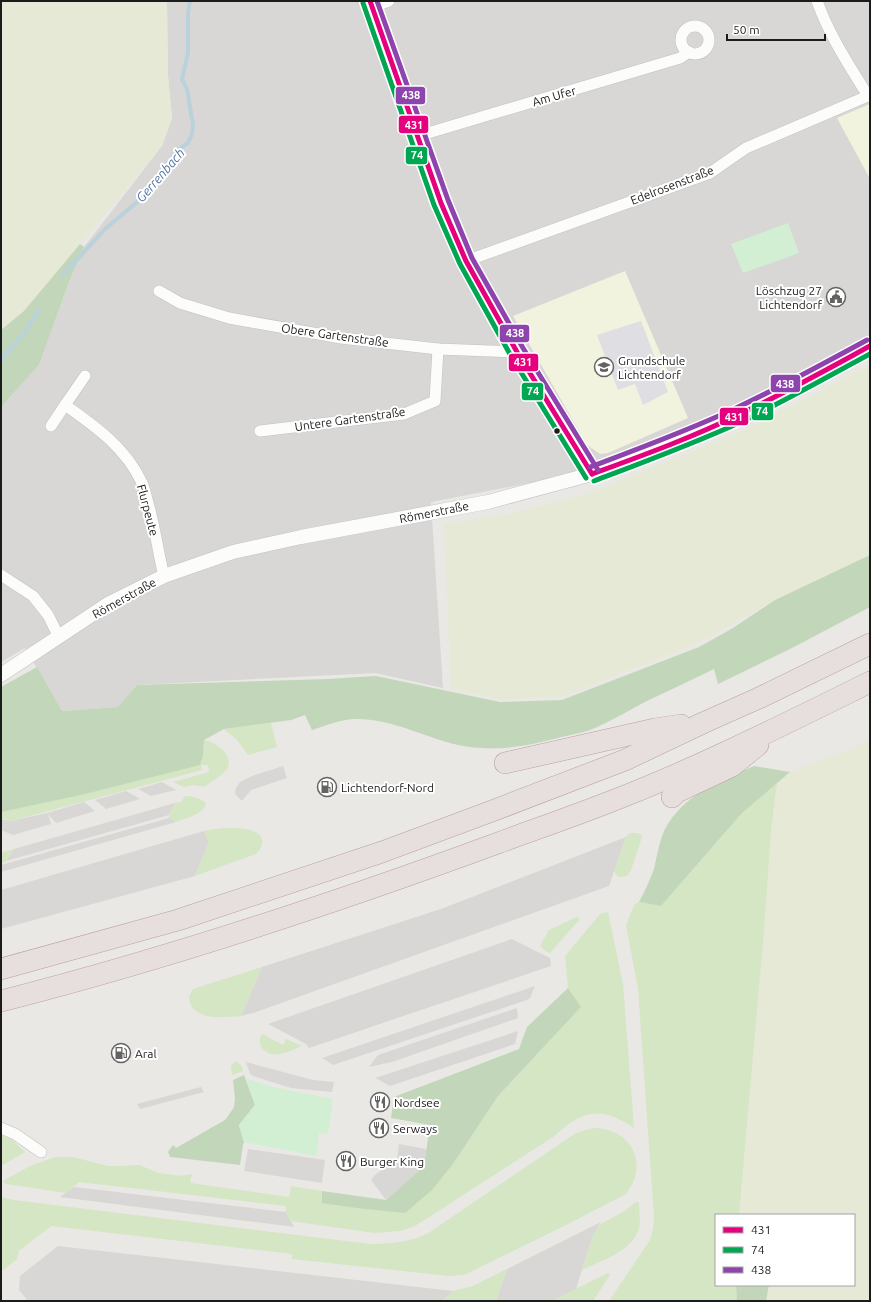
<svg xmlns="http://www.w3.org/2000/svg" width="871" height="1302" font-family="Ubuntu,sans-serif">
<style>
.residential{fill:#d8d7d5}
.education{fill:#f2f3de}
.farmland{fill:#e7e9d7}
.grass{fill:#d4e6c4}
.forest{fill:#c2d7ba}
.park{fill:#d2efd4}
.plaza{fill:#dfdee2}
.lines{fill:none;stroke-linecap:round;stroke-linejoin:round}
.stream{stroke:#b9d2db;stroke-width:4}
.minor-casing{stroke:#c2c2c0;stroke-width:12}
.tertiary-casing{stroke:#c2c2c0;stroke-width:15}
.motorway-casing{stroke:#bc9ea4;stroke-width:22}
.minor{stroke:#fcfcfb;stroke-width:11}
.tertiary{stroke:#fcfcfb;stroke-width:14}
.motorway{stroke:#e7dede;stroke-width:21}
.bus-1-casing{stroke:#fff;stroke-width:8}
.bus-2-casing{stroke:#fff;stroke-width:8}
.bus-3-casing{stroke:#fff;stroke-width:8}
.bus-1{stroke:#e5007d;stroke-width:5}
.bus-2{stroke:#00a651;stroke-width:5}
.bus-3{stroke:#8e44ad;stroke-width:5}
.bus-dot{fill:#1b1b1b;stroke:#fff;stroke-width:1.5}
.labels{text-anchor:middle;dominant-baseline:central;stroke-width:4;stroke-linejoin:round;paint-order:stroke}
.street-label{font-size:12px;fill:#1b1b1b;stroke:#fff}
.poi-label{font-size:12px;fill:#1b1b1b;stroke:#fff;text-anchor:start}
.water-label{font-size:13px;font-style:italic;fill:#4f73a3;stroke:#fff}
.line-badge{stroke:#fff;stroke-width:1.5}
.badge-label{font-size:11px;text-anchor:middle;font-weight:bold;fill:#fff}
</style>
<rect width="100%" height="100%" fill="#e9e8e4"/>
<!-- residential -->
<g class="residential">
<polygon points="167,1 870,1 870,343 757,404 592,471 431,502 443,688 375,673 137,685 119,707 62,711 25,648 1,662 1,407 39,365 69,282 84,247 162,146 172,118 168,76"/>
<polygon points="283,766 287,778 251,790 242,801 235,794 236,788 240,782 252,776"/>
<polygon points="162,782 176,790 151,796 138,789"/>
<polygon points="126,791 140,799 106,809 95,800"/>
<polygon points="84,802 95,811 56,823 48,814 51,824 13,835 1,830 1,819 11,821 47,813"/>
<polygon points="175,803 169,815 6,861 14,849"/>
<polygon points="169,818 176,822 1,872 1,865"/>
<polygon points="204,831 209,842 195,876 1,929 1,890"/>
<polygon points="626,837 609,886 253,1013 241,1016 262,967 441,909"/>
<polygon points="512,939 550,958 551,966 309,1048 306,1044 268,1024"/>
<polygon points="535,986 530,998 527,1000 333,1065 322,1058"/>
<polygon points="517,1008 518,1018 392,1062 369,1067 378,1055"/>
<polygon points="518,1031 515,1044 390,1086 375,1078"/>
<polygon points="246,1062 313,1080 334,1082 332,1092 291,1088 253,1076 250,1074"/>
<polygon points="201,1087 204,1092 140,1109 137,1104"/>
<polygon points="399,1144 426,1149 424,1166 386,1200 371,1180 375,1175 397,1159"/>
<polygon points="248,1149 325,1160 322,1183 244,1171"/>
<polygon points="74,1187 286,1212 294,1227 60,1197"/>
<polygon points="601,1222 593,1235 576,1289 552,1301 496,1301 507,1269"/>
<polygon points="58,1246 453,1291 442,1301 28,1301 19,1290 20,1276"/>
</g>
<!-- education -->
<g class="education">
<polygon points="870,104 870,179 837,118"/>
<polygon points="625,271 688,418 608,453 600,454 587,445 513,316"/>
</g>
<!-- farmland -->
<g class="farmland">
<polygon points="1,1 167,1 168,76 172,118 162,146 24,311 1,329"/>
<polygon points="870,365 870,555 775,600 698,643 561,697 499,699 451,689 444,524 516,512 592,492 740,432"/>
<polygon points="870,740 870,1301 766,1301 769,1285 854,1285 854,1215 739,1215 764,931 771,830 777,783 790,772 845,751"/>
</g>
<!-- grass -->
<g class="grass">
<polygon points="271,723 277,747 248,755 237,740 224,729"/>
<path d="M204,740C215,742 235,755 227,769C223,775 210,782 204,787L194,785L183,787L173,782L209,772L208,765H201L202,770L11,821L5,819L1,820V811L203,755Z"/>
<polygon points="777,783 771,830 764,931 739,1215 716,1215 716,1285 736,1285 737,1301 609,1301 650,1240 653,1229 654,1217 638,988 626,925 634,905 639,902 661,906 742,813"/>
<path d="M185,796C193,796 199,798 206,803C204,815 185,818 176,822L169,818V815L175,803L181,802Z"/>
<path d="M215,829C227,828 259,825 262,840C263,846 260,850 256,854L195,876L209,842L204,831Z"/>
<polygon points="630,833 637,833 642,835 641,840 631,870 627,876 620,877 616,875 614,871 626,837"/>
<polygon points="14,849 6,861 1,864 1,853"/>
<path d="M608,912L623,984L634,1128C601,1105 581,1110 553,1137L415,1226L400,1231L375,1233L290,1221L286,1212V1206L79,1182L66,1193L6,1184L3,1181L32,1165L56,1157H73L108,1166H123L139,1165L159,1173L181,1176L192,1174L190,1183L289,1197L291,1186L322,1191V1202L356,1208L432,1190L453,1164L498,1096L581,1007L568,988L565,956L600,914Z"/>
<polygon points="577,917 580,919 550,953 545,951 540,946 549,930"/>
<path d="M262,967L241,1016C223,1017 191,1022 189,997L193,989Z"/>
<path d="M262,1034L283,1045L286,1039L302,1046C290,1051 270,1062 261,1046C259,1042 260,1038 262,1034Z"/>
<polygon points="236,1061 241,1065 243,1071 232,1075 231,1066"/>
<path d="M593,1128C631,1128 650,1163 626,1194L566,1225L464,1275L449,1276L292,1259V1254L51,1226L19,1251L17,1259L5,1269L1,1270V1197L14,1200L370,1244C390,1244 409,1242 427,1234L576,1133Z"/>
<polygon points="1,1135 11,1139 25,1152 1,1166"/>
<path d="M636,1202L639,1203C639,1211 641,1220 639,1228C632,1252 602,1260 582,1270L593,1235L599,1225L625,1211Z"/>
<polygon points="507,1269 496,1301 442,1301 453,1291 473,1286"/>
<polygon points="608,1273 610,1275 593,1301 552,1301"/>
</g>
<!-- forest -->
<g class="forest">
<polygon points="80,244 84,247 69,282 39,365 1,407 1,330 24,311"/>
<path d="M870,555V607L790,649L718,684L714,669C693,679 671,690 649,700C631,709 613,720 595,728C586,732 575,734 566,736C538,743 511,750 482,748C439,747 403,720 359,719C344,718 327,725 312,730L305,715L291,720L224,729L204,740L203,755L200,765L85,794L1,812V687L37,667L62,711L118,707L137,685L327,679L376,676L500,702L562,700L699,647L733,628L775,600Z"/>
<path d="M754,766L790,772L742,813L661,906L639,902C645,891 650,880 654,869C657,856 659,843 664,831C682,795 720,781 754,766Z"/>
<polygon points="568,988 581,1007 498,1096 453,1164 432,1190 405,1213 356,1208 322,1203 322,1191 386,1200 424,1166 430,1125 391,1118 394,1097 519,1049 527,1027"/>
<polygon points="244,1075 255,1105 239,1125 244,1142 243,1145 240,1165 170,1157 168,1152 173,1145 176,1148 225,1120 230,1113 234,1107 235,1099 233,1080"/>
<polygon points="736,1285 769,1285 766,1301 737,1301"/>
</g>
<!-- park -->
<g class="park">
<polygon points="788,223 799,253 743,273 731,244"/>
<polygon points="246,1078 269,1086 333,1099 328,1134 319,1133 316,1156 244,1142 239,1125 255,1105"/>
</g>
<!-- plaza -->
<polygon class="plaza" points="641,321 668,392 643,405 635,384 618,390 597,335"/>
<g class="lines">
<!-- stream -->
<g class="stream">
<polyline points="63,275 105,229 136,203 178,150 188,143 192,134 193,125 187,89 182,79 188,53 188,13 190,1"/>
<polyline points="1,360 27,329 39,309"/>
</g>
<!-- minor casing -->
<g class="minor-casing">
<g id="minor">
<polyline points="370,1 441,203 466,261 517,352 592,474"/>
<path d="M817,1C829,35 849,65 868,96"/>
<polyline points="372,7 389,1"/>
<circle cx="695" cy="40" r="14"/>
<polyline points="418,136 680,58 689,52"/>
<polyline points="466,261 710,173 746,148 870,95"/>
<polyline points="159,291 180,303 229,318 341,338 438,349 517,352"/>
<path d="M85,376L65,405C96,427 126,448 142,483C145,489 146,497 148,503C155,527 158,552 164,576"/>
<polyline points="51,426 65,405"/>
<polyline points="260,431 404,414 435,401 438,349"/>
<polyline points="1,575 33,596 48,615 59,637"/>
<polyline points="1,1128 15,1134 41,1152"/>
</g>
</g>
<!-- tertiary casing -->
<g class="tertiary-casing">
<polyline id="tertiary" points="1,675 108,604 164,576 233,552 301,537 488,502 592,474 677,442 718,424 758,406 870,346"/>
</g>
<!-- motorway casing -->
<g class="motorway-casing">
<g id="motorway">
<polyline points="505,763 655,729 681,725"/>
<polyline points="672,797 677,792 732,766 758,745"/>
<polyline points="1,969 178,920 382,852 492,811 625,760 705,722 759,698 870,644"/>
<path d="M1,1001C170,958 335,903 498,843C536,829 574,816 612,801C700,767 785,724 870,682"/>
</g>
</g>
<!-- minor -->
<use href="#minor" class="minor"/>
<!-- tertiary -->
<use href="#tertiary" class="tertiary"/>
<!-- motorway -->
<use href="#motorway" class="motorway"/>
<!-- bus-1 casing -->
<g class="bus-1-casing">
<g id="bus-1">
<polyline points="370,1 441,203 466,261 517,352 592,474"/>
<path d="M592,474C641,456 691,438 738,415C783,394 826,370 870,346"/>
</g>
</g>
<!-- bus-2 casing -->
<g class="bus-2-casing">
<g id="bus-2">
<polyline points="363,3 434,205 460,264 511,356 586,478"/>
<path d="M594,481C644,462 693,444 741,422C785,401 827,377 870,354"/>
</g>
</g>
<!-- bus-3 casing -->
<g class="bus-3-casing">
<g id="bus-3">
<polyline points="377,1 448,200 472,258 523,348 598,470"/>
<path d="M590,467C638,449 687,431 734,409C779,388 823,364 867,340"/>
</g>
</g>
<!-- bus-1 -->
<use href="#bus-1" class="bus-1"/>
<!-- bus-2 -->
<use href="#bus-2" class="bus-2"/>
<!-- bus-3 -->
<use href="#bus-3" class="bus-3"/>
</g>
<!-- icons -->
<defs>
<g id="civic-ring" transform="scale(1)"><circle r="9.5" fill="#fff" stroke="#636361" stroke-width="1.5"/><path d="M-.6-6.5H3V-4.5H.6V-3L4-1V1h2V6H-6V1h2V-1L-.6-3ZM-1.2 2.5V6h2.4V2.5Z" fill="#636361"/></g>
<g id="school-ring" transform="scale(1)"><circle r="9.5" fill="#fff" stroke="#636361" stroke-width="1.5"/><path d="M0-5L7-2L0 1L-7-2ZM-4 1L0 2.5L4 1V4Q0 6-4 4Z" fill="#636361"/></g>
<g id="fuel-ring" transform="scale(1)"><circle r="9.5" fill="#fff" stroke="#636361" stroke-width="1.5"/><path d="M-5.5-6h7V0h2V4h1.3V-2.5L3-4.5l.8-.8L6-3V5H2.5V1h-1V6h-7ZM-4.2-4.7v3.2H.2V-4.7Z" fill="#636361"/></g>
<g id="restaurant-ring" transform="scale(1)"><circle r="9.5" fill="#fff" stroke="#636361" stroke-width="1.5"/><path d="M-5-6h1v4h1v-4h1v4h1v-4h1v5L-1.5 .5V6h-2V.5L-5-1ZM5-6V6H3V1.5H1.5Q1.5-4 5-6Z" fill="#636361"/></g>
</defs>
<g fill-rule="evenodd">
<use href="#civic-ring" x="836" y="297"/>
<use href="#school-ring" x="604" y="367"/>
<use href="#fuel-ring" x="327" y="787"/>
<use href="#fuel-ring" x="121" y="1053"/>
<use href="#restaurant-ring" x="380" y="1102"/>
<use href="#restaurant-ring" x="379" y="1128"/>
<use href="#restaurant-ring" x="346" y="1161"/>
</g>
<!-- markers -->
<circle class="bus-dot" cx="557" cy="431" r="3.5"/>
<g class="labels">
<!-- street labels -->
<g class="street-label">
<text transform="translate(554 96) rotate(-16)">Am Ufer</text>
<text transform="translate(672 185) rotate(-21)">Edelrosenstraße</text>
<text transform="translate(335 335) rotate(8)">Obere Gartenstraße</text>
<text transform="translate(350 419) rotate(-8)">Untere Gartenstraße</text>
<text transform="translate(148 510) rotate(75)">Flurpeute</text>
<text transform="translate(434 512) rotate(-11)">Römerstraße</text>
<text transform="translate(124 598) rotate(-29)">Römerstraße</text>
</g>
<!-- poi labels -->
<g class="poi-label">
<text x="822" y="290" text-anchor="end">Löschzug 27<tspan x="822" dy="14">Lichtendorf</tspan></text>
<text x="618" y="360">Grundschule<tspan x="618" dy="14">Lichtendorf</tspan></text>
<text x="341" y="787">Lichtendorf-Nord</text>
<text x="135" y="1053">Aral</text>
<text x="394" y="1102">Nordsee</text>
<text x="393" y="1128">Serways</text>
<text x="360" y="1161">Burger King</text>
</g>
<!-- water labels -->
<g class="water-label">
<text transform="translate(160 175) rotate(-49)">Gerrenbach</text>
</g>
</g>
<g class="line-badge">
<rect x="395" y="86" width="31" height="19" rx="4" fill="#8e44ad"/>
<rect x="398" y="115" width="31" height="19" rx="4" fill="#e5007d"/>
<rect x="405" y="146" width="23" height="19" rx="4" fill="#00a651"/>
<rect x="499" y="324" width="31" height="19" rx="4" fill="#8e44ad"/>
<rect x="508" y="353" width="31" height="19" rx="4" fill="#e5007d"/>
<rect x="770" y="374" width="31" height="19" rx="4" fill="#8e44ad"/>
<rect x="521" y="382" width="23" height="19" rx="4" fill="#00a651"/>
<rect x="751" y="402" width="23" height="19" rx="4" fill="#00a651"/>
<rect x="719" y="407" width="30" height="19" rx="4" fill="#e5007d"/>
</g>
<g class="badge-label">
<text x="411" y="99">438</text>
<text x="414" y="129">431</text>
<text x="417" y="159">74</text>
<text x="515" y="337">438</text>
<text x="523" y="366">431</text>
<text x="785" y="388">438</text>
<text x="533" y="395">74</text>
<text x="762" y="415">74</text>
<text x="734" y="421">431</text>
</g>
<!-- border -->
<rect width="871" height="1302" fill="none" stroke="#1b1b1b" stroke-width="4"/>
<!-- legend -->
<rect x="715" y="1214" width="140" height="72" fill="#ffffff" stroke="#a4a4a4"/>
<rect x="723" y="1227" width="20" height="6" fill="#e5007d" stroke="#a4a4a4"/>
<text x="751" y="1234" font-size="12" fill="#1b1b1b">431</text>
<rect x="723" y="1247" width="20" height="6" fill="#00a651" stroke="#a4a4a4"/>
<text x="751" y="1254" font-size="12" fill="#1b1b1b">74</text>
<rect x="723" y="1267" width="20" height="6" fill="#8e44ad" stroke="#a4a4a4"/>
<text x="751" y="1274" font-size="12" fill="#1b1b1b">438</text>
<!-- scale -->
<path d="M727 34v6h98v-6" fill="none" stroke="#1b1b1b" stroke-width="2"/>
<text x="733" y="34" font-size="12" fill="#1b1b1b" stroke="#ffffff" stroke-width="3" paint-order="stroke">50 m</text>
</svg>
